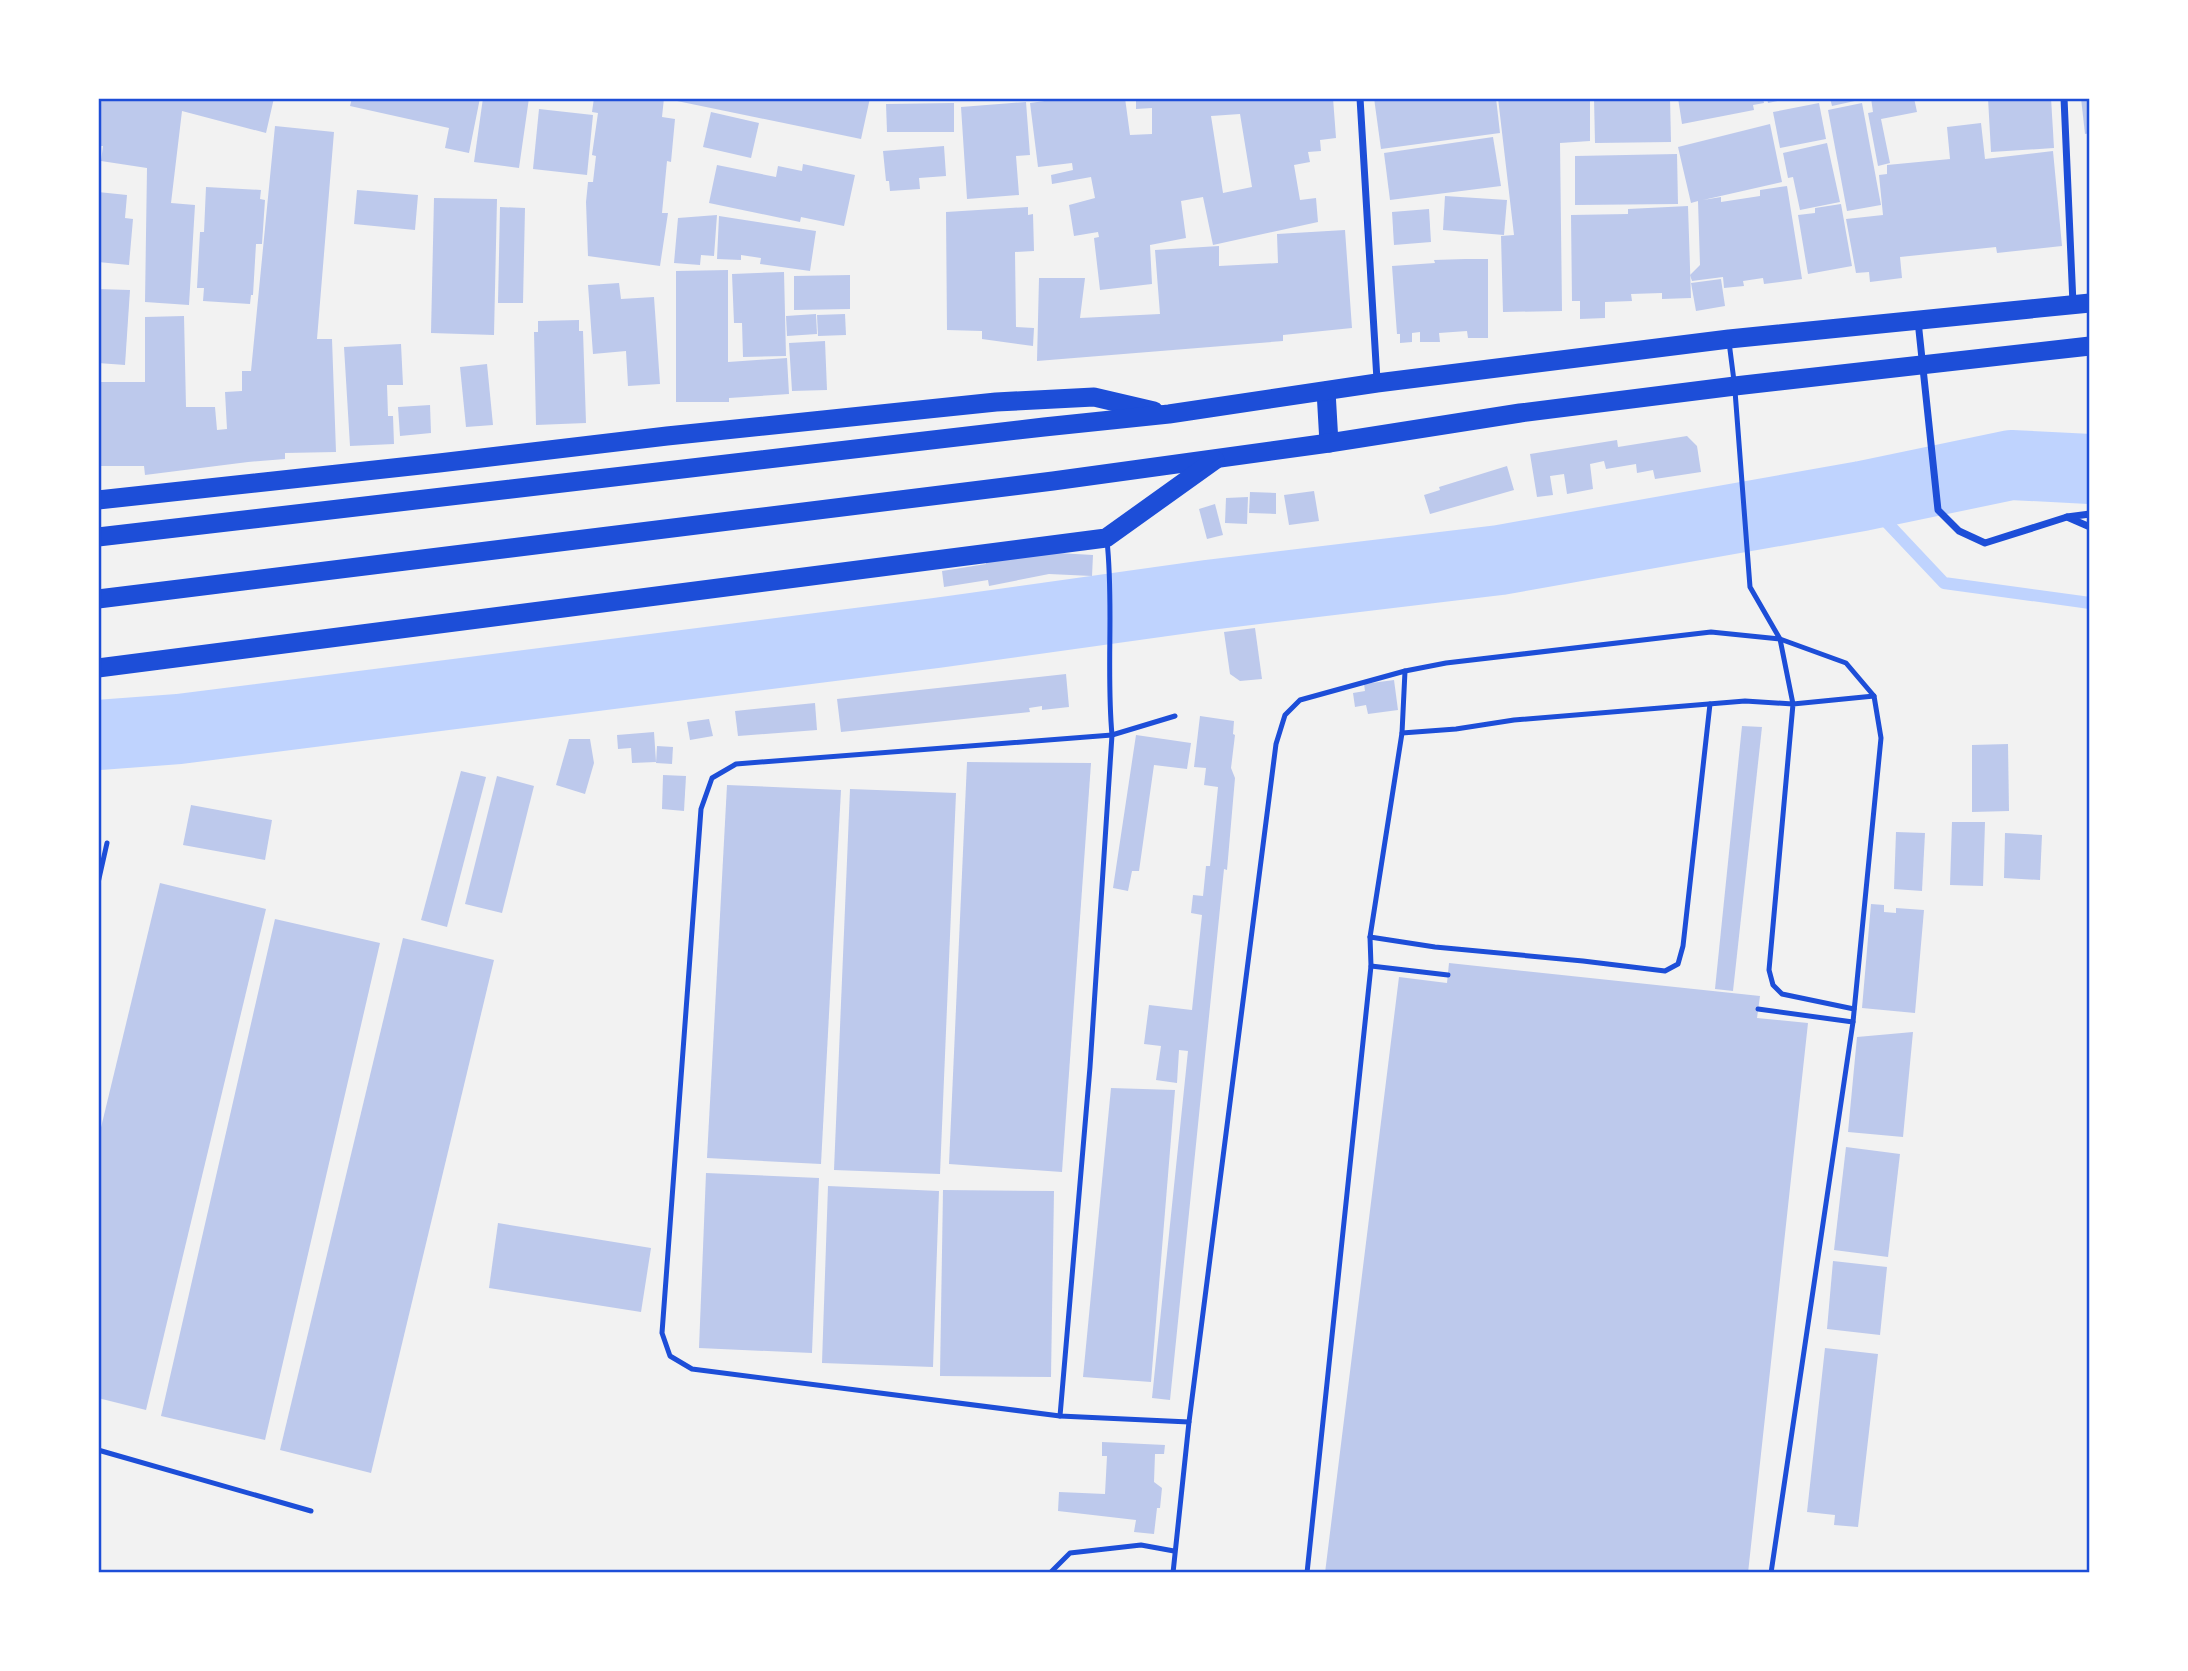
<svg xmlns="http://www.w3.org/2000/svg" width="2188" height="1671" font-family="Roboto,sans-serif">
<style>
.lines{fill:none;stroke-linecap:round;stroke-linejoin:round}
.stream{stroke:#bfd3fe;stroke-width:12}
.river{stroke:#bfd3fe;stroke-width:70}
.building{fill:#bdc9ec;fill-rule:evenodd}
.service{stroke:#1d4ed8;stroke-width:5}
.minor{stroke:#1d4ed8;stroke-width:7}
.trunk{stroke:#1d4ed8;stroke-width:19}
.neatline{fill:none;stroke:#1d4ed8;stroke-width:2.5}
</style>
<rect width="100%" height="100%" fill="#f2f2f2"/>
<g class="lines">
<!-- stream -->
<polyline class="stream" points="1862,496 1944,583 2090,603"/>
<!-- river -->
<polyline class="river" points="98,735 179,729 936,633 1208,595 1500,560 1862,496 2011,465 2090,469"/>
</g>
<!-- building -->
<g class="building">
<polygon points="100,98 274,98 266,133 182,111 171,203 195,205 189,305 145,302 147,168 101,161 103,146 98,146"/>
<polygon points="352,98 480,98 469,153 445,148 449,128 350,106"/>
<polygon points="483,98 529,98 519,168 474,162"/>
<polygon points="594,98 664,98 662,117 675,119 671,162 667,161 662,213 668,213 660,266 588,256 586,202 588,182 593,182 596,156 592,155 598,113 592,112"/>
<polygon points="677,98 870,98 861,139 677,101"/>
<path d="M1066,98H1125L1130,135L1152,134V108L1136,109V98H1333L1336,138L1320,140L1321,151L1308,152L1310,162L1294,165L1300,200L1316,198L1318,222L1213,245L1203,197L1181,201L1186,238L1150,245L1152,284L1100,290L1094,238L1099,237L1098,232L1074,236L1069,205L1095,198L1091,177L1052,184L1051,175L1073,170L1072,163L1038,167L1030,103ZM1240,114L1252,187L1223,193L1211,116Z"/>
<polygon points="1374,98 1496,98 1500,133 1381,149"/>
<polygon points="1498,98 1590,98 1590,141 1560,143 1562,311 1503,312 1501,236 1514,235"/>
<polygon points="1594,98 1670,98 1671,142 1595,143"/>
<polygon points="1678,98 1763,98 1764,103 1753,105 1754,110 1682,124"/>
<polygon points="1767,98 1788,98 1788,99 1768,103"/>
<polygon points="1830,98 1863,98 1864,99 1832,106"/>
<polygon points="1871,98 1914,98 1917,112 1881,119 1890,163 1878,166 1868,113 1873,112"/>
<polygon points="1988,98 2051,98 2054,148 1991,152"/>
<polygon points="2081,98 2090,98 2090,133 2085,134"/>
<polygon points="1026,102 1030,155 1016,156 1019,195 967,199 961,107"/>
<polygon points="954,103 954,132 887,132 886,104"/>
<polygon points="1819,103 1826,139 1780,148 1773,112"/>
<polygon points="1862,103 1881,205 1847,211 1828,110"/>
<polygon points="539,109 593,115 587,175 533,169"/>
<polygon points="711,112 759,123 751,158 703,147"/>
<polygon points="1981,123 1985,159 2053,151 2062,246 1997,253 1996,247 1900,257 1902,278 1870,282 1869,272 1856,273 1846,219 1883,215 1879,175 1887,174 1887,165 1950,159 1947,127"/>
<polygon points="1770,124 1782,182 1703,200 1721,197 1721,202 1760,196 1760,190 1787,186 1802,279 1764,284 1763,278 1743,281 1744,286 1724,288 1723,277 1692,281 1690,275 1700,265 1698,201 1691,203 1678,147"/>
<polygon points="275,126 334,132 317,339 332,339 336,452 285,453 285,459 248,462 145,475 144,466 98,466 98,382 145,382 145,317 184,316 186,407 215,407 217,430 227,429 225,392 242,391 242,371 251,371"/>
<polygon points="1493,137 1501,186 1390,200 1384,153"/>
<polygon points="1827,143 1840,202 1800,210 1793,177 1788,178 1783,153"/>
<polygon points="944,146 946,176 919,178 920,189 890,191 889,181 886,181 883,151"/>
<polygon points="1677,154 1678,204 1575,205 1575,156"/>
<polygon points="803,164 855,175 844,226 801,217 800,222 709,203 717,165 776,177 778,166 802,171"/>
<polygon points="206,187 261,190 260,199 265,200 262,244 256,244 253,295 251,295 250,304 203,301 204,288 197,288 200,232 204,232"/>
<polygon points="357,190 418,195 415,230 354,224"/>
<polygon points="98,192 127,195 125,218 133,219 129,265 98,262"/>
<polygon points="1445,196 1507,200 1504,235 1443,230"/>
<polygon points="434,198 497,199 494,335 431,333"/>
<polygon points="1841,204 1852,266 1808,274 1798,215 1815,213 1815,208"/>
<polygon points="1688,206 1691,298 1662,299 1662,293 1631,294 1632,301 1605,302 1605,318 1580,319 1580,301 1572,301 1571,215 1628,214 1628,209"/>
<polygon points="500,207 525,208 523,303 498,303"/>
<polygon points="1028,207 1028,215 1033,214 1034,251 1015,252 1016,327 1034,328 1033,346 982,339 982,331 947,330 946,212"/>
<polygon points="1429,209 1431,242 1394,245 1392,212"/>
<polygon points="717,215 714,256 701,255 700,265 674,263 678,218"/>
<polygon points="719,216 816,231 810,271 760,264 761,258 741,255 741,260 717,259"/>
<polygon points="1345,230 1352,328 1283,335 1283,341 1037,361 1039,278 1085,278 1080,318 1160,314 1155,250 1219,246 1219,266 1278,263 1277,234"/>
<polygon points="1465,259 1488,259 1488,338 1468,338 1467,331 1439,333 1440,342 1420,342 1420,332 1412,333 1412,342 1400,343 1400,334 1397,334 1392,266 1435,263 1434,260"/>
<polygon points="728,270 728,362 787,358 789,394 729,398 729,402 676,402 676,271"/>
<polygon points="784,272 786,356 743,357 742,323 734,323 732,274"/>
<polygon points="850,275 850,309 794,310 794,276"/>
<polygon points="1721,279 1725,306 1696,311 1691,283"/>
<polygon points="619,283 621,299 654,297 660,384 628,386 626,351 593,354 588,285"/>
<polygon points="98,289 130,290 125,365 98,363"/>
<polygon points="816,314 817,334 787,336 786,316"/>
<polygon points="845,314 846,335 818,336 817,315"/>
<polygon points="579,320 579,331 583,331 586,423 536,425 534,332 538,332 538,321"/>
<polygon points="825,341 827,390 792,391 789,343"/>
<polygon points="401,344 403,385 387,385 388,416 393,416 394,444 350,446 344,347"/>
<polygon points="487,364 493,425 466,427 460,367"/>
<polygon points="430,405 431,433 400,436 398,407"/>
<polygon points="1687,436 1697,446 1701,472 1655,479 1653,470 1637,473 1636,464 1606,469 1604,461 1590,464 1593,489 1567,494 1564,474 1550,476 1553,495 1537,497 1530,454 1617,440 1618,447"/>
<polygon points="1507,466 1514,490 1430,514 1424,495 1440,490 1439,487"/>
<polygon points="1314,491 1319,521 1289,525 1284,495"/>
<polygon points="1250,492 1276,493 1276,514 1249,513"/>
<polygon points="1248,497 1247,524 1225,523 1226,498"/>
<polygon points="1215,504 1223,535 1207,539 1199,509"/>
<polygon points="1058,553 1093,555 1092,576 1049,574 989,586 988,580 944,587 942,571 986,564 986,561"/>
<polygon points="1255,628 1262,679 1240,681 1230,674 1224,632"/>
<polygon points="1066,674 1069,707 1042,710 1042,706 1029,708 1030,712 841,732 837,699"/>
<polygon points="1394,680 1398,710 1368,714 1366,705 1355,707 1353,693 1365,691 1364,684"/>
<polygon points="815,703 817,730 738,736 735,711"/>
<polygon points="1200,716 1234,721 1233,734 1235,735 1231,768 1235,778 1227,870 1224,869 1170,1400 1152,1398 1188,1051 1179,1050 1177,1083 1156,1080 1161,1046 1144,1044 1149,1005 1192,1010 1202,915 1191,913 1193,895 1203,896 1206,866 1210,866 1218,787 1204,785 1206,768 1194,767"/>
<polygon points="709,719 713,736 690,740 687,722"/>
<polygon points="1742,726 1762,727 1733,991 1715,989"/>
<polygon points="654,732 656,762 632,763 631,748 618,749 617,735"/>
<polygon points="1136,735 1191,743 1187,769 1154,765 1139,871 1132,871 1128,891 1113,888"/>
<polygon points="569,739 590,739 594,763 585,794 556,785"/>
<polygon points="2008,744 2009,811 1972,812 1972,745"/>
<polygon points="657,746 673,747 672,764 656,763"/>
<polygon points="967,762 1091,763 1062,1172 949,1164"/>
<polygon points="461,771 486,777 447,927 421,920"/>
<polygon points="663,775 686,776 684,811 662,809"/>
<polygon points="497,776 534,786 502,913 465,904"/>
<polygon points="727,785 841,790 821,1164 707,1158"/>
<polygon points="850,789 956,793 940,1174 834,1170"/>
<polygon points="191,805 272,820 265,860 183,845"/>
<polygon points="1952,822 1985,822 1983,886 1950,885"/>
<polygon points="1896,832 1925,833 1922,891 1894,889"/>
<polygon points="2005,833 2042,835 2040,880 2004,878"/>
<polygon points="160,883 266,909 146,1410 98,1398 98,1140"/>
<polygon points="1871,904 1884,905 1884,912 1896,913 1896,908 1924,910 1915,1013 1862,1008"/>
<polygon points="275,919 380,943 265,1440 161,1416"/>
<polygon points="403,938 494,960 371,1473 280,1450"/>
<polygon points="1449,963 1760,996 1757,1018 1808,1023 1748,1573 1325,1573 1399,977 1447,983"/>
<polygon points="1913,1032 1903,1137 1848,1132 1857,1037"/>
<polygon points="1111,1088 1175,1090 1151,1382 1083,1377"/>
<polygon points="1846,1147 1900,1154 1888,1257 1834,1250"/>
<polygon points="706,1173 819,1178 812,1353 699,1348"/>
<polygon points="828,1186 939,1191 933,1367 822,1363"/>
<polygon points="943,1190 1054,1191 1051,1377 940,1376"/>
<polygon points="498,1223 651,1248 641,1312 489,1288"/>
<polygon points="1833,1261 1887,1267 1880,1335 1827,1329"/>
<polygon points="1825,1348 1878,1354 1858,1527 1834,1525 1835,1515 1807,1512"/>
<polygon points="1102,1442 1165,1445 1164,1454 1155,1454 1154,1482 1162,1488 1160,1508 1157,1508 1154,1534 1134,1532 1136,1520 1058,1511 1059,1492 1105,1494 1107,1456 1102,1456"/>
</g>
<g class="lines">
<!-- service -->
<g class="service">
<polyline points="1729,342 1734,381"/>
<polyline points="1175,716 1112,735 736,764 712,778 701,809 662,1333 670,1356 692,1369 1060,1416 1189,1422"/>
<polyline points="1402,733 1456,729 1514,720 1745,701 1793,704 1780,639 1750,587 1735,391"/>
<polyline points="98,883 107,843"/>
<polyline points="1370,937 1435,947 1583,961 1665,971 1678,964 1683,946 1710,704"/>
<polyline points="1371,966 1448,975"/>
<polyline points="1758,1009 1853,1022"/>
<polyline points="1854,1009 1782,994 1773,985 1769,970 1793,704 1874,696"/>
<path d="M1060,1416L1090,1067L1112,735C1106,670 1114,605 1107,541"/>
<polyline points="98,1450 311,1511"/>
<polyline points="1050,1573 1070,1553 1141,1545 1174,1551"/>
<polyline points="1173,1573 1189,1422 1276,744 1285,715 1300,700 1405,671 1446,663 1711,632 1780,639 1846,663 1874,696 1881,738 1853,1022 1771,1573"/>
<polyline points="1307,1573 1371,966 1370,937 1402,733 1405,671"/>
</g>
<!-- minor -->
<g class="minor">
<polyline points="1360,98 1377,380"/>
<polyline points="2064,98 2073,304"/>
<polyline points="1918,321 1938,510 1959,531 1985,543 2067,517 2090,527"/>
<polyline points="2067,517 2090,514"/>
</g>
<!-- trunk -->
<g class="trunk">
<polyline points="1326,391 1329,443"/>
<polyline points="98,500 439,463 667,436 996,402 1094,397 1154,411"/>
<polyline points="98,537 1044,427 1169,414 1377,383 1729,339 2090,303"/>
<polyline points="98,599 1053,481 1329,443 1520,413 1735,386 2090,346"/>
<polyline points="98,668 1106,538 1215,460"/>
</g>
</g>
<!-- border -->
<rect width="2188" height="1671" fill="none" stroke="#ffffff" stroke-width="200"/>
<rect x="100" y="100" width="1988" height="1471" class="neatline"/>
</svg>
